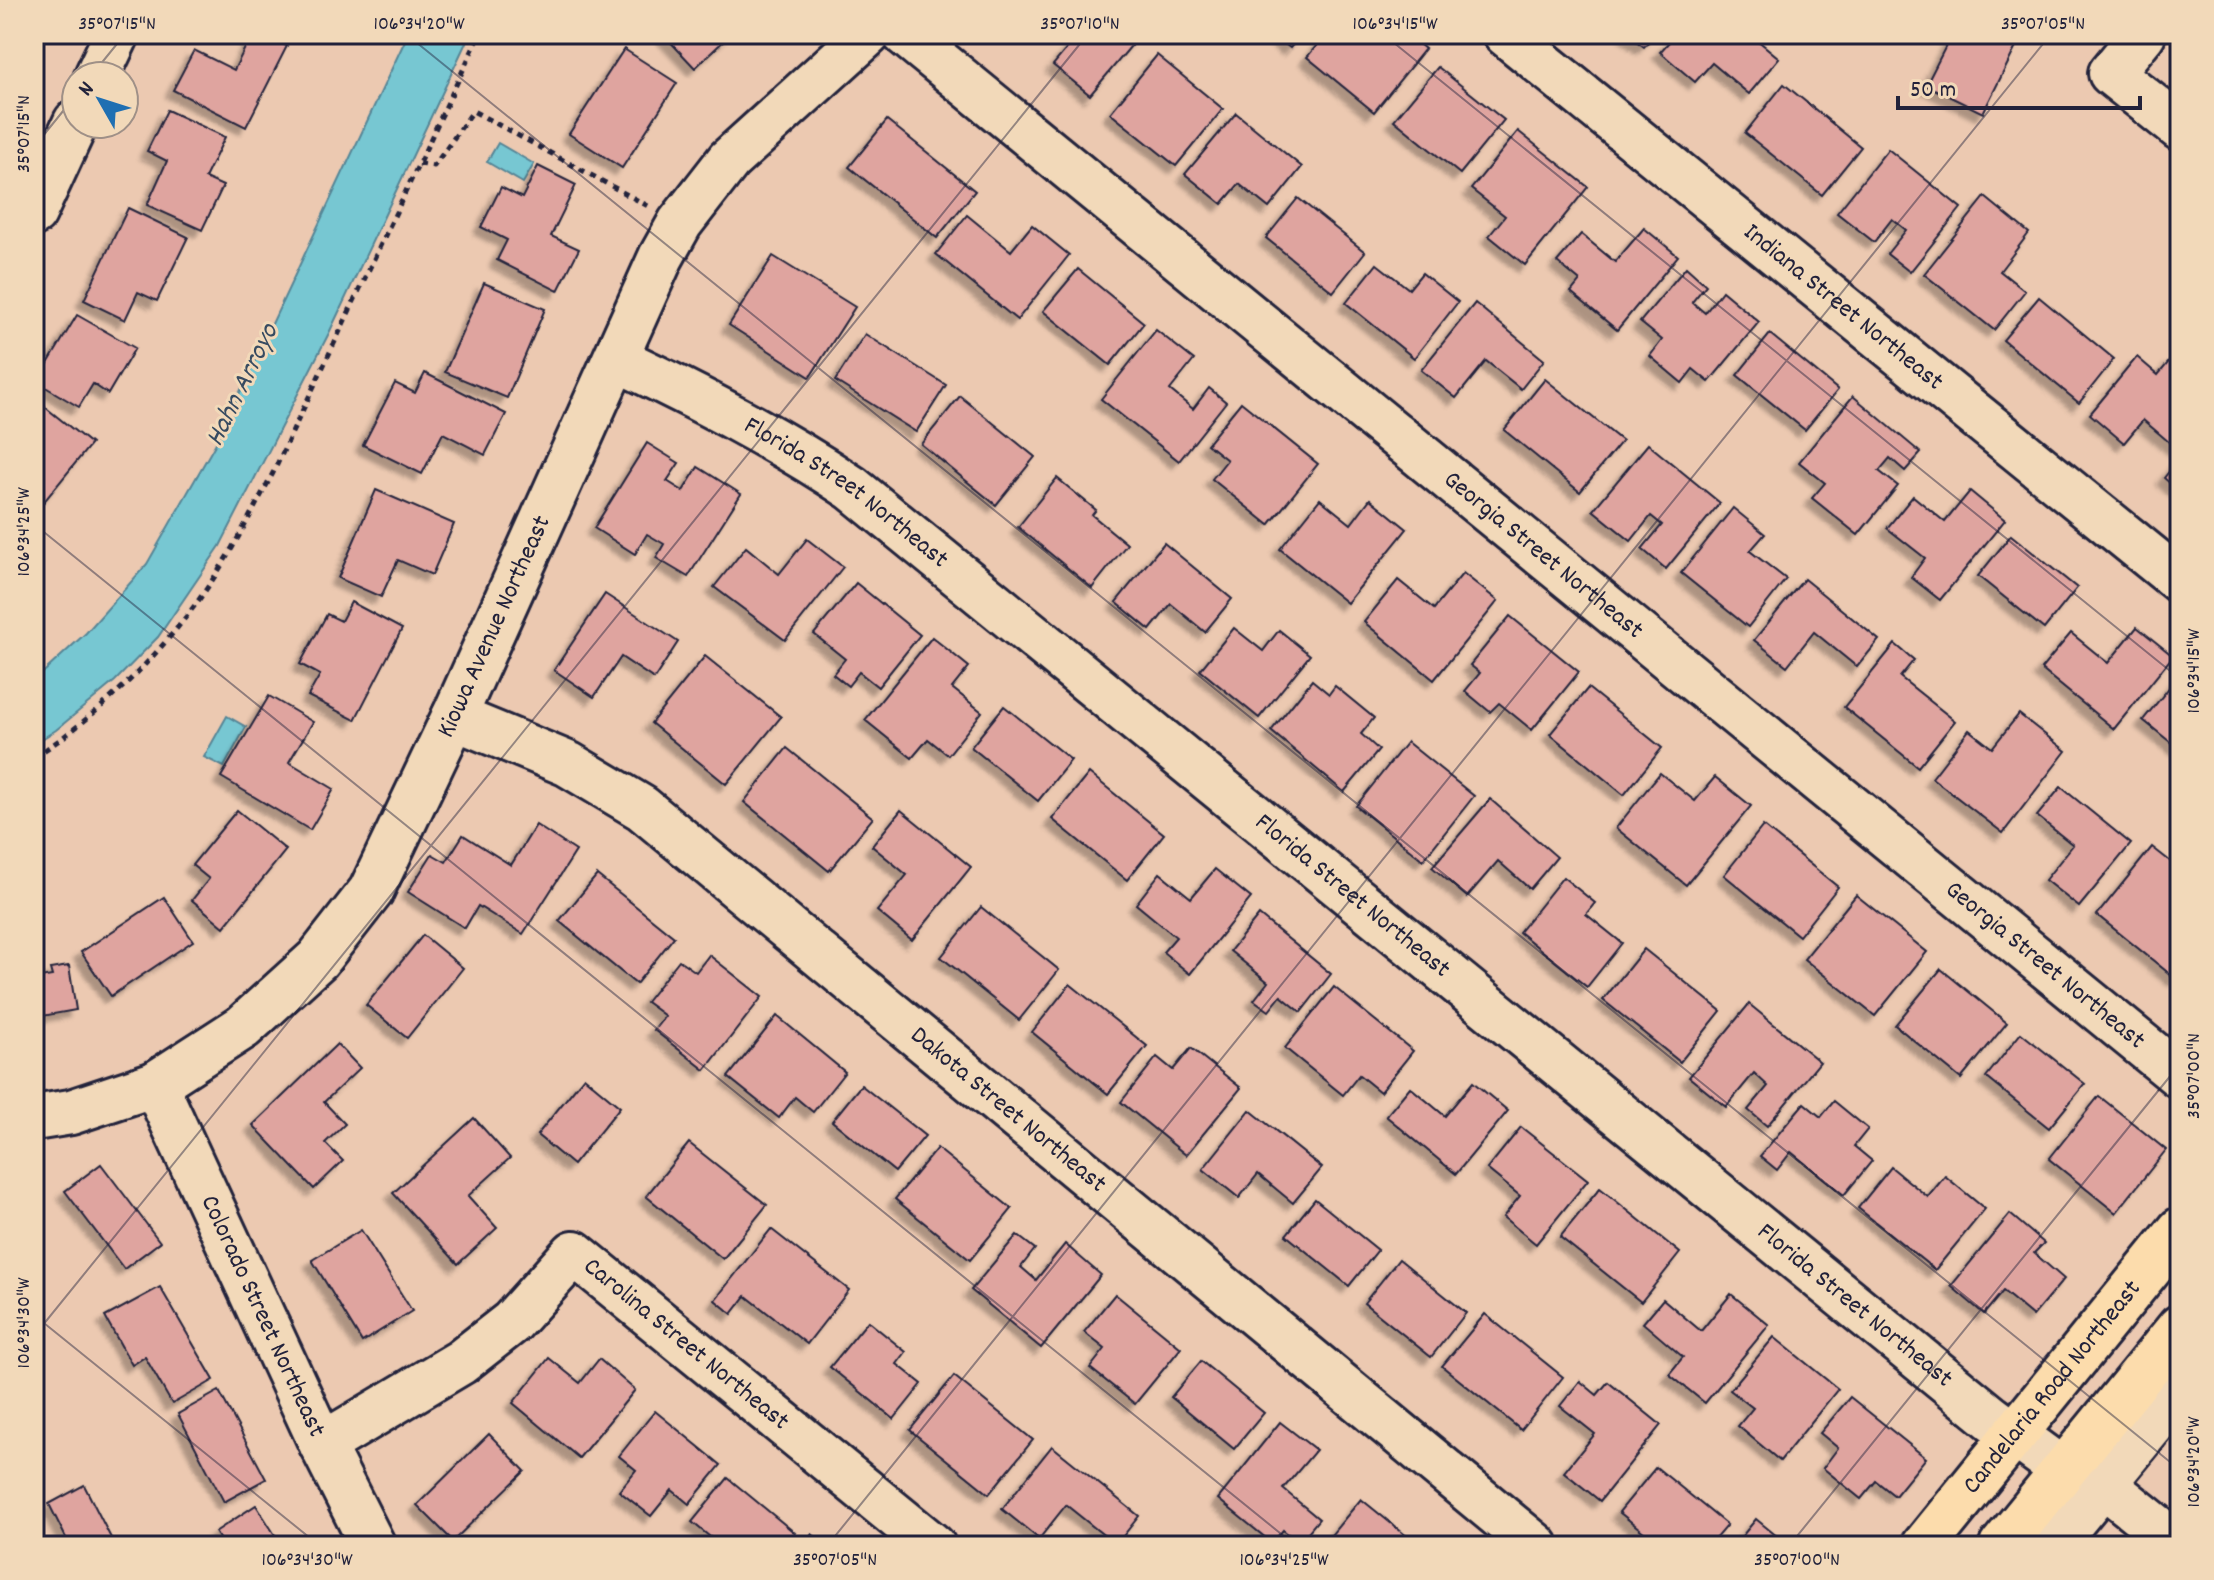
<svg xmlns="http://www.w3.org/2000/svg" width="2214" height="1580" font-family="Dekko,sans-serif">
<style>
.water{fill:#77c7d2;stroke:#558596;stroke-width:2}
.building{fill:#dfa49f;stroke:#22223b;stroke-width:2;filter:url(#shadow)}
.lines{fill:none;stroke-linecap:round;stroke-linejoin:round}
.minor-casing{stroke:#22223b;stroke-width:50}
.major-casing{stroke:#22223b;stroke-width:50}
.path{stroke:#22223b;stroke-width:5;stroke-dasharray:6 6;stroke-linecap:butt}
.minor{stroke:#f2d9b9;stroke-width:44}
.major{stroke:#fcdcac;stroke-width:44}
.ticks{fill:none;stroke:#22223b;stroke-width:2;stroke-opacity:0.45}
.labels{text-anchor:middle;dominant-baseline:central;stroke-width:6;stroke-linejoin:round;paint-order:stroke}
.street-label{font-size:26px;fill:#22223b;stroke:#f2d9b9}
.water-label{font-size:28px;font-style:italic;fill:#374b61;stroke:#f2d9b9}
.neatline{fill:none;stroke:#22223b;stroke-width:3}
.ticks-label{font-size:20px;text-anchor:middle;fill:#22223b}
</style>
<defs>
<filter id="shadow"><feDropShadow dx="-7" dy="7" stdDeviation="2" flood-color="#0004"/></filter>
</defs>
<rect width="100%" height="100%" fill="#ecc9b1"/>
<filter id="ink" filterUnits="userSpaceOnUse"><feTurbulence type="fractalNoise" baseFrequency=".0125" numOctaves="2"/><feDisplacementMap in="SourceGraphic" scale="16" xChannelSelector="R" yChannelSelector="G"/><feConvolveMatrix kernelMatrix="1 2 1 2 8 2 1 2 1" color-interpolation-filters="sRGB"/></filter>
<g filter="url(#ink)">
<!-- water -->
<g class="water">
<polygon points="408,34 470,34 329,333 220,546 158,637 115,681 56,730 34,744 34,681 86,633 147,564 217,441"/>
<polygon points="498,143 534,164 523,183 487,162"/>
<polygon points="227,716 246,727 224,767 204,757"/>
</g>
<!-- building -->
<g class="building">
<polygon points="252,34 263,34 287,46 246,127 173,90 194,50 234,70"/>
<polygon points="663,34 731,34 695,68"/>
<polygon points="1079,34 1141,34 1090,95 1053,65"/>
<polygon points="1273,34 1302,34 1290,48"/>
<polygon points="1326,34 1359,34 1363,37 1366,34 1407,34 1425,49 1374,112 1307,57"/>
<polygon points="1627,34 1655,34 1644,47"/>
<polygon points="1676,34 1750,34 1779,58 1749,94 1712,63 1695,82 1660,52"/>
<polygon points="1952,34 2022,35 1983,113 1926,85"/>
<polygon points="624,49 677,83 622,168 569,134"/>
<polygon points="1157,55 1223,109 1176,166 1110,113"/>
<polygon points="1438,67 1504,120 1460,174 1394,120"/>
<polygon points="1784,84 1861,147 1822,195 1745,133"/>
<polygon points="167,110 225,137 205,178 223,186 202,230 147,205 167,161 147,151"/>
<polygon points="1236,113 1302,167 1269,208 1239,184 1222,204 1185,174"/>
<polygon points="887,120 975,191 937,238 849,167"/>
<polygon points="1518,131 1588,187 1525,265 1489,236 1505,216 1471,189"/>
<polygon points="1888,149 1961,208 1910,272 1887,254 1906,230 1892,219 1874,242 1837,213"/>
<polygon points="538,166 576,185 551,236 579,249 558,291 497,260 507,240 481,227 501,187 522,198"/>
<polygon points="1985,197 2029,233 2000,271 2025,291 1994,330 1924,274"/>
<polygon points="1298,198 1365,252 1333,292 1266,238"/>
<polygon points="128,208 188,237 157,301 138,292 125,320 84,300"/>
<polygon points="967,215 1011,251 1032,225 1069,255 1017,320 936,254"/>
<polygon points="1644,228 1678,256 1617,330 1571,292 1580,281 1557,262 1581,234 1615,262"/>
<polygon points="773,256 855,307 810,377 729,325"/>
<polygon points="1377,264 1409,289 1422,273 1458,302 1414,358 1346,303"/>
<polygon points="1686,267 1706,285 1692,302 1705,313 1722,291 1759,322 1709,382 1693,369 1682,383 1650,356 1662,340 1640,322"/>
<polygon points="1078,269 1144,323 1110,365 1043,311"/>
<polygon points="484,283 545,309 507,398 445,372"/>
<polygon points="2039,297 2114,359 2079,403 2003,340"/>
<polygon points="1475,303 1544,360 1521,389 1486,361 1456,398 1421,370"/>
<polygon points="77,315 135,348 108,394 93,384 79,407 37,382"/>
<polygon points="1156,330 1194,360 1170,390 1193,409 1209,388 1226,402 1179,461 1101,399"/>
<polygon points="865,334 946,385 916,432 835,381"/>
<polygon points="1770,334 1838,390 1805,430 1737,375"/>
<polygon points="2137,357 2158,375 2172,358 2180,364 2180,444 2176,448 2143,420 2124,443 2090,414"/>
<polygon points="425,373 506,414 485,455 443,433 422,474 363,445 395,383 415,393"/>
<polygon points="1545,379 1622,441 1580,492 1504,430"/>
<polygon points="960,396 1035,457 996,505 921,444"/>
<polygon points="1853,396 1921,453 1905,471 1890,458 1879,471 1898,486 1858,535 1812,498 1825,483 1799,462"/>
<polygon points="1241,402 1318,464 1269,525 1212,479 1227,460 1207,444"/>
<polygon points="40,403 91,444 34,514 34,411"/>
<polygon points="647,443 679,463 667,481 683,491 698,467 741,494 688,577 656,558 664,544 647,534 635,554 594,528"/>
<polygon points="1648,444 1720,503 1666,569 1642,549 1662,525 1651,516 1631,541 1593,510"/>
<polygon points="2180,458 2180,492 2164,478"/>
<polygon points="1057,478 1096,510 1092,515 1127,544 1092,588 1018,527"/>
<polygon points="376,490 454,524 432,575 398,560 381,597 338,578"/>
<polygon points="1970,491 2005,520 1940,600 1911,577 1925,558 1887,528 1913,496 1945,522"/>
<polygon points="1320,499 1351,524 1370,499 1407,529 1347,603 1280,549"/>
<polygon points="1733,508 1765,534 1750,551 1786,579 1748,627 1681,573"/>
<polygon points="2011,535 2077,588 2044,629 1978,576"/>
<polygon points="807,539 843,567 785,640 714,587 746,547 779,574"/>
<polygon points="1164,543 1232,599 1205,632 1171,604 1150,630 1116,602"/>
<polygon points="1463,573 1498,601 1434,680 1364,622 1398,580 1434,609"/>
<polygon points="1804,579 1879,640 1857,667 1814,632 1787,666 1754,640"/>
<polygon points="856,583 920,635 878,687 859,672 848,686 833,674 845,659 814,634"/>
<polygon points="605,594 678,642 654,679 621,657 594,697 554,670"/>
<polygon points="351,602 402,629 355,720 308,696 320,675 300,664 327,614 341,621"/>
<polygon points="1510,616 1579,672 1532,730 1499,703 1490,712 1465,691 1480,673 1470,665"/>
<polygon points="2137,627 2173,656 2114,729 2041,669 2071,633 2108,663"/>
<polygon points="1234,628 1263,651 1279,630 1310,655 1259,718 1200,670"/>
<polygon points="932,637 969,667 952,688 982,712 948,755 928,739 912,758 865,720"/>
<polygon points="1895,644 1914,660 1900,677 1955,721 1918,767 1844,707"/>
<polygon points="705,656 781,717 726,784 651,723"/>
<polygon points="2180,674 2180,750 2143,720"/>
<polygon points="1312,680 1329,694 1335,686 1374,718 1361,734 1379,750 1344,792 1271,731"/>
<polygon points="1588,688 1662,748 1624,795 1550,734"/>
<polygon points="269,696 313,722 289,762 334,789 310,830 221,777"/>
<polygon points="1004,706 1071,760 1038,801 971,747"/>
<polygon points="2019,714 2066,751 2003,833 1932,778 1969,730 1992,748"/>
<polygon points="1407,742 1474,796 1423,860 1356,806"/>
<polygon points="787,748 873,818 829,871 744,802"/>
<polygon points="1089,773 1164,834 1127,880 1052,819"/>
<polygon points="1660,773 1695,801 1715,777 1751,806 1686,885 1616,828"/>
<polygon points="2061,787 2131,844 2079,907 2045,880 2073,845 2037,816"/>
<polygon points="1490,799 1557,857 1530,889 1498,861 1467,897 1432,867"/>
<polygon points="237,810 286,850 224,927 192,900 209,879 192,865"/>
<polygon points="901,810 971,867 912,940 877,911 907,875 872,846"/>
<polygon points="536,825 576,851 523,934 478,906 465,928 408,892 432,854 446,862 463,835 511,865"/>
<polygon points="1763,826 1838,887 1799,936 1724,875"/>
<polygon points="2152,847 2180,869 2180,974 2176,979 2097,915"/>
<polygon points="1215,869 1251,898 1190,974 1163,952 1176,937 1136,904 1160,873 1191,898"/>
<polygon points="597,875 674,937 636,984 559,921"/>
<polygon points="1563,877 1595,903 1586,914 1622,943 1587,987 1519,932"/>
<polygon points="1856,895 1927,952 1875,1016 1804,959"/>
<polygon points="164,897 193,941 111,996 81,952"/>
<polygon points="981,907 1059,970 1019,1020 941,957"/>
<polygon points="1259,915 1331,974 1301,1012 1281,996 1269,1011 1254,1000 1268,982 1230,951"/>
<polygon points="423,935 463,968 407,1038 366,1005"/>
<polygon points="1644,949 1721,1011 1680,1062 1603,1000"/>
<polygon points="709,955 762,997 705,1070 654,1030 665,1016 646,1002 679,960 696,972"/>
<polygon points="69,966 76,1010 42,1016 42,1020 34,1021 34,979 52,976 50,969"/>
<polygon points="1941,969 2007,1023 1961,1079 1895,1025"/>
<polygon points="1070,984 1147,1046 1108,1094 1032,1032"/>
<polygon points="1334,987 1413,1051 1380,1092 1359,1075 1343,1095 1285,1048"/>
<polygon points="1749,1004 1820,1062 1767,1126 1748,1110 1768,1086 1754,1073 1726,1107 1689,1077"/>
<polygon points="777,1016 845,1072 813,1112 795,1097 779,1118 728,1077"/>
<polygon points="2021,1033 2085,1084 2049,1128 1986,1077"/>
<polygon points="337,1044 360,1068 324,1102 345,1124 325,1143 343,1161 314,1189 253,1125"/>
<polygon points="1191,1048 1241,1088 1186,1155 1121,1102 1157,1057 1173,1070"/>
<polygon points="584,1077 620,1107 573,1165 537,1135"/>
<polygon points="1473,1082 1508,1111 1456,1174 1386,1116 1410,1087 1445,1116"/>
<polygon points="861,1085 925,1136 895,1172 832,1121"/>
<polygon points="2099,1096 2166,1150 2116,1213 2049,1159"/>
<polygon points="1834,1101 1868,1129 1854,1146 1872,1161 1844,1195 1791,1152 1777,1170 1760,1156 1804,1103 1821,1117"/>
<polygon points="1250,1110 1322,1168 1293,1203 1258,1174 1239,1198 1203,1169"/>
<polygon points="474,1118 510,1158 468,1196 497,1228 458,1264 393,1193"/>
<polygon points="1521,1127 1588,1180 1536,1244 1503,1217 1520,1196 1487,1169"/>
<polygon points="689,1143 767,1205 723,1259 646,1196"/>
<polygon points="937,1148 1012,1209 970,1260 895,1199"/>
<polygon points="101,1164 160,1242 124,1269 65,1191"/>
<polygon points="1891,1167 1928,1197 1945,1176 1985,1209 1935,1270 1858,1208"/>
<polygon points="1600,1188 1680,1253 1641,1302 1560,1237"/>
<polygon points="1315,1199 1378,1250 1349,1286 1286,1235"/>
<polygon points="2010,1214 2044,1243 2034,1253 2064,1279 2033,1316 2003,1291 1984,1314 1951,1286"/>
<polygon points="771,1229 849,1290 807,1344 746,1296 732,1314 715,1300"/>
<polygon points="361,1230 412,1311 362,1342 312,1260"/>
<polygon points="1017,1235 1035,1249 1021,1267 1036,1280 1065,1244 1101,1275 1041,1348 971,1290"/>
<polygon points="1399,1259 1466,1313 1431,1357 1364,1303"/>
<polygon points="160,1287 214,1380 172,1404 145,1357 132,1365 105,1317"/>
<polygon points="1115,1294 1181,1348 1135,1404 1090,1368 1105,1349 1084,1332"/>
<polygon points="1731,1294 1769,1325 1705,1403 1669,1374 1683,1357 1643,1323 1663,1299 1701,1331"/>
<polygon points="1485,1314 1563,1377 1521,1430 1442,1366"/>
<polygon points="868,1321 906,1352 897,1364 922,1384 894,1419 830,1367"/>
<polygon points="1774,1337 1838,1389 1780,1461 1738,1426 1753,1408 1730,1390"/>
<polygon points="549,1358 580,1383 599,1359 635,1390 579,1458 513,1403"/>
<polygon points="1201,1361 1264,1413 1234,1449 1171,1397"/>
<polygon points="954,1376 1033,1440 989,1494 910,1430"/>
<polygon points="1580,1381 1597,1395 1608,1382 1661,1425 1600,1501 1564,1472 1595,1434 1560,1406"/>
<polygon points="219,1391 266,1479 224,1502 178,1414"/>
<polygon points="1850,1397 1926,1458 1895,1496 1876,1481 1861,1499 1823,1468 1838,1448 1820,1433"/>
<polygon points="655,1411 721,1465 689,1504 672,1490 651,1516 619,1491 636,1470 619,1456"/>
<polygon points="1280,1422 1316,1450 1283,1489 1319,1519 1299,1543 1283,1530 1272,1543 1218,1499"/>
<polygon points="489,1434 525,1471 453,1541 417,1505"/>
<polygon points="1052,1446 1139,1516 1116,1545 1066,1505 1039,1539 1002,1509"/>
<polygon points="1656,1467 1727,1525 1709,1546 1661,1546 1619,1512"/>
<polygon points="728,1478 795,1533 785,1546 721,1546 692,1522"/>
<polygon points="84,1485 113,1542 106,1546 70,1546 49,1504"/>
<polygon points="1361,1499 1419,1546 1335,1546 1327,1540"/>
<polygon points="256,1505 282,1546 221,1546 223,1545 215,1532"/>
<polygon points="1756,1519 1789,1546 1734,1546"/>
<polygon points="812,1534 827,1546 803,1546"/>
</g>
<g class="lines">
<!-- minor casing -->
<g class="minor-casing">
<g id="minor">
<path id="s1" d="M905,34L2180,1076"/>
<path id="s2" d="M1506,34L2180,581"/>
<polyline points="2143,34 2111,73 2180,128"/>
<polyline points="97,76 117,34"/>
<polyline points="34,213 76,122"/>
<path id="s3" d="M617,359C699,398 777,438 852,488L1992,1418L2063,1470"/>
<path id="s4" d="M454,717L568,764L642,808L1536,1546"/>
<path id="s5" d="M155,1084L322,1445L373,1546"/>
<path id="s6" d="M34,1118L71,1112L155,1084L243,1027L318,959L371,891L454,717L661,257L680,223L729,160L868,34"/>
<path id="s7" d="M322,1445L461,1362L512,1322L574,1253L933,1546"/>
<polyline points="2103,1484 2180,1546"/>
<polyline points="2052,1546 2180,1391"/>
</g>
</g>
<!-- major casing -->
<g class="major-casing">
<g id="major">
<path id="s8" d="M1924,1546L2180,1230"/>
<polyline points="2002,1546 2180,1327"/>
</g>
</g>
<!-- path -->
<g class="path">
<polyline points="419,164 434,166 473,111 648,206"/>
<path d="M34,757C97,717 154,661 198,601C227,561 250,516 273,473L480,34"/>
</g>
<!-- minor -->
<use href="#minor" class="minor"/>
<!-- major -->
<use href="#major" class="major"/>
</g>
</g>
<!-- ticks -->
<path class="ticks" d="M406,34L2180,1470M1383,34L2180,679M91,76L125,34M34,147L76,95M34,524L1296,1546M34,1315L320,1546M34,1336L1088,34M827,1546L2051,34M1789,1546L2180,1064"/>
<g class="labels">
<!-- street labels -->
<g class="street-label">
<text stroke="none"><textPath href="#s2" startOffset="434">Indiana Street Northeast</textPath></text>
<text stroke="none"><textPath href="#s3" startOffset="266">Florida Street Northeast</textPath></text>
<text stroke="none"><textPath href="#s1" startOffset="824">Georgia Street Northeast</textPath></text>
<text stroke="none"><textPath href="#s6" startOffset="710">Kiowa Avenue Northeast</textPath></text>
<text stroke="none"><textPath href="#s3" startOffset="914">Florida Street Northeast</textPath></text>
<text stroke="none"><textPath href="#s1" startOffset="1472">Georgia Street Northeast</textPath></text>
<text stroke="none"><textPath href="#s4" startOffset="684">Dakota Street Northeast</textPath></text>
<text stroke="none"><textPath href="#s3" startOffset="1562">Florida Street Northeast</textPath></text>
<text stroke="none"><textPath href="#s5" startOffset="256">Colorado Street Northeast</textPath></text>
<text stroke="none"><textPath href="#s7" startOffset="464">Carolina Street Northeast</textPath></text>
<text stroke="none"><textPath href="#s8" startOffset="204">Candelaria Road Northeast</textPath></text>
</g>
<!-- water labels -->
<g class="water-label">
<text transform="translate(244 386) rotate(-64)">Hahn Arroyo</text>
</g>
</g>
<!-- margin -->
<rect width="2214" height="1580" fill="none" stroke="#f2d9b9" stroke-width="88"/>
<!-- north arrow -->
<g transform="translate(100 100) rotate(309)"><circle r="38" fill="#f2d9b9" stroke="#9f9087" stroke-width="2"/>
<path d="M0-6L14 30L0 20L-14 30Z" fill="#1f6fb2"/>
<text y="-12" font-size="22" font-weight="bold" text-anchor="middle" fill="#22223b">N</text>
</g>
<!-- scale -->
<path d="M1898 96v12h242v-12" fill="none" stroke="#22223b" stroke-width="4"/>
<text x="1910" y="96" font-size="24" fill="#22223b" stroke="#f2d9b9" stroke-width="6" paint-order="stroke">50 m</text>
<rect x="44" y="44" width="2126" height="1492" class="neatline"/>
<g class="ticks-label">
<text x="117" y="29">35°07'15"N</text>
<text x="419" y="29">106°34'20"W</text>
<text x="1080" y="29">35°07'10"N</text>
<text x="1395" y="29">106°34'15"W</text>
<text x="2043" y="29">35°07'05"N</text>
<text transform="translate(22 134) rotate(-90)" y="7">35°07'15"N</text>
<text transform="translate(22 532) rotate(-90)" y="7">106°34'25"W</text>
<text transform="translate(2192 671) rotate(-90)" y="7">106°34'15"W</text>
<text transform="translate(2192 1076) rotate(-90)" y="7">35°07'00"N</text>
<text transform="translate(22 1323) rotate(-90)" y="7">106°34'30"W</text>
<text transform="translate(2192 1462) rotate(-90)" y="7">106°34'20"W</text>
<text x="307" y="1565">106°34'30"W</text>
<text x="835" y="1565">35°07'05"N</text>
<text x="1284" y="1565">106°34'25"W</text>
<text x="1797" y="1565">35°07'00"N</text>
</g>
</svg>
